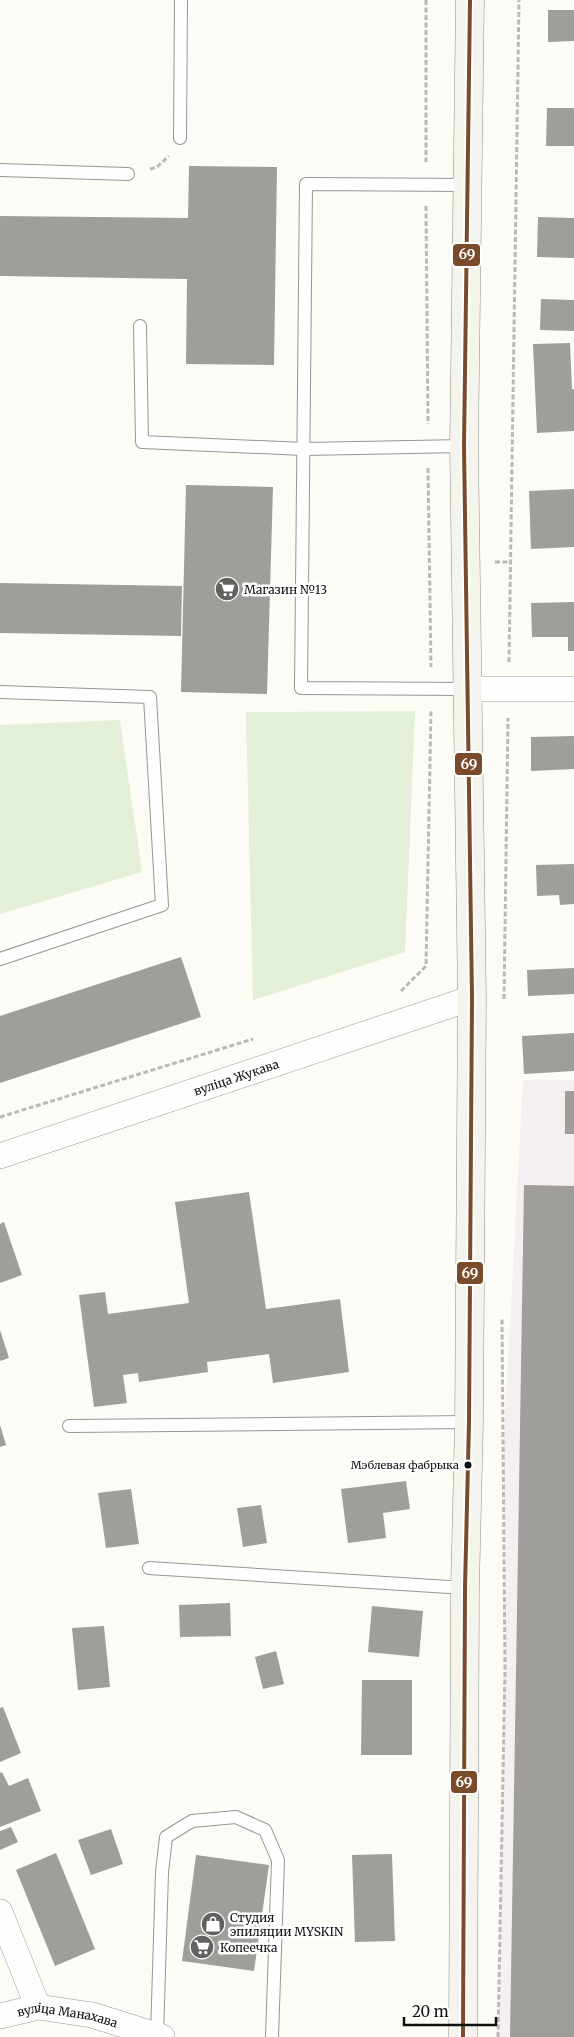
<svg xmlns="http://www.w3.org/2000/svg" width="574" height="2037" font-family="Merriweather,serif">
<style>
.industrial{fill:#f4eff1}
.green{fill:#e4efd8}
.building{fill:#a09e9b}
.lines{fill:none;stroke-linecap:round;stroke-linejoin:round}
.service-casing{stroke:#969694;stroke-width:14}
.minor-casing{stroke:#969694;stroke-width:26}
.secondary-casing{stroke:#8d8c8a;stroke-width:29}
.path{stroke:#b9b9b8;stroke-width:3;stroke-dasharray:5 2.5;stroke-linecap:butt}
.service{stroke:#fffefe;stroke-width:12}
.minor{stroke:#fffefe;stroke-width:25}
.secondary{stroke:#f5f4ec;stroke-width:28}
.bus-1-casing{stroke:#fff;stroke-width:8}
.bus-1{stroke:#7a4b2a;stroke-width:4}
.bus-dot{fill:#101010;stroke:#fff;stroke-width:2}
.labels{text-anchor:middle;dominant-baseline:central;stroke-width:5;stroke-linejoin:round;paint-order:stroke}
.bus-label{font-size:11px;fill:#101010;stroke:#fff;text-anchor:end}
.poi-label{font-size:12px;fill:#101010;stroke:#fff;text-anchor:start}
.street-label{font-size:12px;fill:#101010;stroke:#fff}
.line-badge{stroke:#fff;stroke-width:2}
.badge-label{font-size:14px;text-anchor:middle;font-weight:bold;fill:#fff}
</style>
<rect width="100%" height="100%" fill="#fcfbf6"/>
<!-- industrial -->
<polygon class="industrial" points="523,1080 574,1080 574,2037 497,2037 505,1653 504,1437"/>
<!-- green -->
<g class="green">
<polygon points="415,711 405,952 253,1000 246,712"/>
<polygon points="120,720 142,872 0,914 0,725"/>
</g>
<!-- building -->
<g class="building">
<polygon points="548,10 574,10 574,41 548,42"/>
<polygon points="547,108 574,108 574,146 546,146"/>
<polygon points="189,166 277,167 274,365 186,364 187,279 0,276 0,216 188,218"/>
<polygon points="538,217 574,218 574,258 537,257"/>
<polygon points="541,299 574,300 574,331 540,330"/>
<polygon points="570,343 572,389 574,389 574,431 537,433 533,344"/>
<polygon points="186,485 273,487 267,694 181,692"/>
<polygon points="574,489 574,547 531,549 529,491"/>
<polygon points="0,583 182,586 181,636 0,633"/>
<polygon points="574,602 574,651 568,651 568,637 532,637 531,603"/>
<polygon points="574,736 574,769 531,771 531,737"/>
<polygon points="574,864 574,904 560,905 559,895 537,896 536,865"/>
<polygon points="181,957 201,1017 0,1083 0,1016"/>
<polygon points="574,968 574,994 528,996 527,970"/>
<polygon points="574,1033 574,1071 524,1074 522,1036"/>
<rect x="565" y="1091" width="9" height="43"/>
<polygon points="524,1185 574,1186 574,2037 510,2037"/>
<polygon points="249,1192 266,1309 340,1299 349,1372 273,1383 269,1354 207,1362 208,1372 139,1382 138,1373 123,1375 127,1403 94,1407 79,1295 105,1292 108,1314 189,1303 175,1202"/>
<polygon points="4,1222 22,1275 0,1283 0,1224"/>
<polygon points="0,1330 9,1358 0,1361"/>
<polygon points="0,1425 6,1445 0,1447"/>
<polygon points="406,1481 410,1509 383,1513 386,1538 348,1543 341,1489"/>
<polygon points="131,1489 139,1544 106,1548 98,1493"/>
<polygon points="261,1505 267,1543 243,1547 237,1508"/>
<polygon points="230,1603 231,1636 180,1637 179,1605"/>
<polygon points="372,1606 423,1611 419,1657 368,1652"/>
<polygon points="104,1626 110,1687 78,1690 72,1628"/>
<polygon points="276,1651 284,1684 263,1689 255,1657"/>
<polygon points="362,1680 412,1680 412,1755 361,1755"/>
<polygon points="3,1707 21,1753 0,1762 0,1708"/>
<polygon points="2,1772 9,1786 28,1778 41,1811 0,1827 0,1773"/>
<polygon points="11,1827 18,1842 0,1850 0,1831"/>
<polygon points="111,1829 123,1864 91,1875 78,1840"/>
<polygon points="56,1853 95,1949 55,1966 16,1870"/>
<polygon points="392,1854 395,1941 355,1942 352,1855"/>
<polygon points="196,1855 269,1865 254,1971 182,1961"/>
</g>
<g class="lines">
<!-- service casing -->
<g class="service-casing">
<g id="service">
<polyline points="180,138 181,0"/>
<polyline points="0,170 128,174"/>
<polyline points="468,185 306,184 301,688 468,689"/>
<polyline points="140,326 142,442 304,449 464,446"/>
<polyline points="0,692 150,697 162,905 0,959"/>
<polyline points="69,1426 469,1422"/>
<polyline points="149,1568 465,1588"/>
<polyline points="157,2036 162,1872 166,1837 192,1821 236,1817 265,1830 278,1860 272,2037"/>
</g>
</g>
<!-- minor casing -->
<g class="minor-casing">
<g id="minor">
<polyline points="468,689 574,689"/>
<path id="s1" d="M0,1156L472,998"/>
<polyline points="0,1912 38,2007"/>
<path id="s2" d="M0,2016L38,2007L92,2015L162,2037"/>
</g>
</g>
<!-- secondary casing -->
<g class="secondary-casing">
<polyline id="secondary" points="463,2037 465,1588 469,1422 472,998 464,446 470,0"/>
</g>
<!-- path -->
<g class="path">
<polyline points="426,0 426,162"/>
<polyline points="150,169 157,167 169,156"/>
<polyline points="426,206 428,424"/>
<polyline points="428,468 431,667"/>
<polyline points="495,562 512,562"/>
<polyline points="509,662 519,0"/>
<polyline points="401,991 426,966 431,711"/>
<polyline points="504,999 508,718"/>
<polyline points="0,1117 253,1039"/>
<polyline points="498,2037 505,1669 502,1318"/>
</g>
<!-- service -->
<use href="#service" class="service"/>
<!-- minor -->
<use href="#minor" class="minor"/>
<!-- secondary -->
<use href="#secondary" class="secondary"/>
<!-- bus-1 casing -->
<g class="bus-1-casing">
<polyline id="bus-1" points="463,2037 465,1588 469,1422 472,998 464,446 470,0"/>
</g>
<!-- bus-1 -->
<use href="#bus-1" class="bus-1"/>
</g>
<!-- icons -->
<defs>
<g id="supermarket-disc" transform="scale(1.25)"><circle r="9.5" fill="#636260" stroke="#fff"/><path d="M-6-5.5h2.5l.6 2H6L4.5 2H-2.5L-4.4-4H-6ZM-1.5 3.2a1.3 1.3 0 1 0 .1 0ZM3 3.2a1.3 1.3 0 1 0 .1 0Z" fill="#fff"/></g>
<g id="shop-disc" transform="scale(1.25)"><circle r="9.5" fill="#636260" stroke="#fff"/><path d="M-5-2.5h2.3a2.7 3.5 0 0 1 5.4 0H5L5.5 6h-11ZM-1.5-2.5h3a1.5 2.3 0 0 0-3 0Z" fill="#fff"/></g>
</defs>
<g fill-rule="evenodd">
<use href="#supermarket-disc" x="227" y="589"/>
<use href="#shop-disc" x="213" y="1924"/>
<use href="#supermarket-disc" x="202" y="1947"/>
</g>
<!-- markers -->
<circle class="bus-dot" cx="468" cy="1465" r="4.5"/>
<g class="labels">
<!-- bus labels -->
<g class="bus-label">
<text x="459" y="1465">Мэблевая фабрыка</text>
</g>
<!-- poi labels -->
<g class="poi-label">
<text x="244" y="589">Магазин №13</text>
<text x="230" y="1917">Студия<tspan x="230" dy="14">эпиляции MYSKIN</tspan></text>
<text x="220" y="1947">Копеечка</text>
</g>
<!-- street labels -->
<g class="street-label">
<text stroke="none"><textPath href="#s1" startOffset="249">вуліца Жукава</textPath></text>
<text stroke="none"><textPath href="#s2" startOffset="69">вуліца Манахава</textPath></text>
</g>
</g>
<g class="line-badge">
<rect x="452" y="243" width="29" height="24" rx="5" fill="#7a4b2a"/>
<rect x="454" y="752" width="29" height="24" rx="5" fill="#7a4b2a"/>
<rect x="456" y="1261" width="28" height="24" rx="5" fill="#7a4b2a"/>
<rect x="450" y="1770" width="28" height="24" rx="5" fill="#7a4b2a"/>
</g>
<g class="badge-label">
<text x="467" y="259">69</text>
<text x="469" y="769">69</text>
<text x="470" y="1278">69</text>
<text x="464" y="1787">69</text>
</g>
<!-- scale -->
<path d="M404 2017v8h92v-8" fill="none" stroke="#101010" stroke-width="2.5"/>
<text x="412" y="2017" font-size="15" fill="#101010" stroke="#ffffff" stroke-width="4" paint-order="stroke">20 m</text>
</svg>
